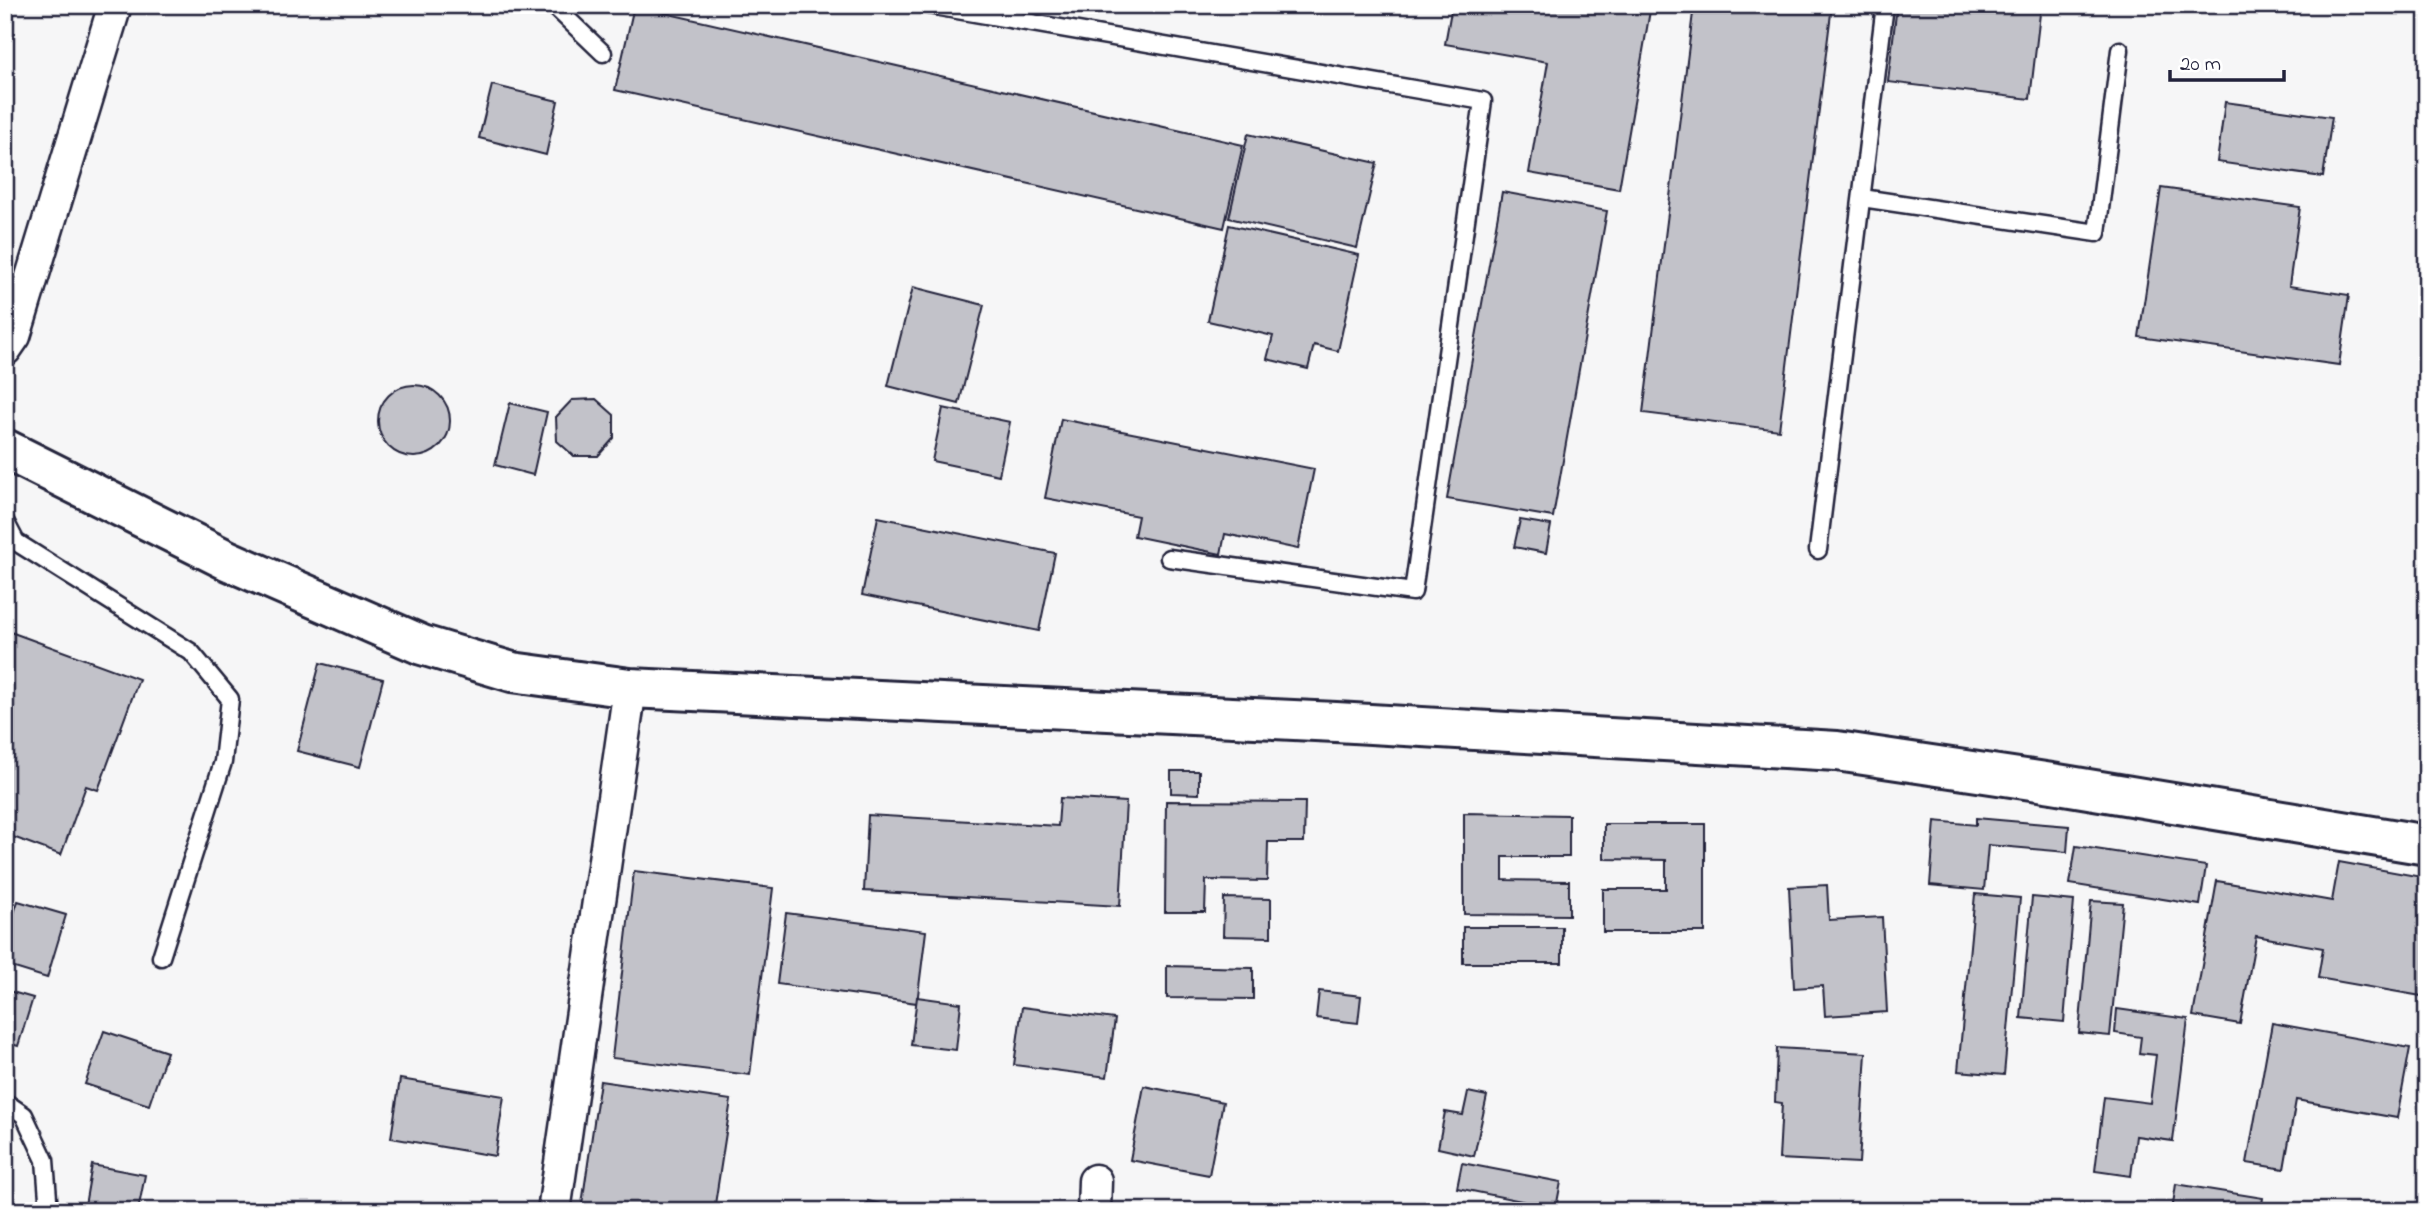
<svg xmlns="http://www.w3.org/2000/svg" width="2432" height="1216" font-family="'Indie Flower',sans-serif">
<style>
.building{fill:#c2c2c9;stroke:#22223b;stroke-width:2}
.lines{fill:none;stroke-linecap:round;stroke-linejoin:round}
.lane-casing{stroke:#22223b;stroke-width:21}
.street-casing{stroke:#22223b;stroke-width:37}
.highway-casing{stroke:#22223b;stroke-width:44}
.lane{stroke:#fff;stroke-width:16}
.street{stroke:#fff;stroke-width:32}
.highway{stroke:#fff;stroke-width:38}
</style>
<rect width="100%" height="100%" fill="#f6f6f7"/>
<filter id="ink" filterUnits="userSpaceOnUse"><feTurbulence type="fractalNoise" baseFrequency=".0143" numOctaves="2"/><feDisplacementMap in="SourceGraphic" scale="14" xChannelSelector="R" yChannelSelector="G"/><feConvolveMatrix kernelMatrix="1 2 1 2 8 2 1 2 1" color-interpolation-filters="sRGB"/></filter>
<g filter="url(#ink)">
<!-- building -->
<g class="building">
<polygon points="1452,5 1651,5 1619,189 1529,173 1548,62 1445,44"/>
<polygon points="1694,5 1832,5 1779,430 1643,413"/>
<polygon points="1897,5 2041,5 2030,99 1888,82"/>
<polygon points="2131,5 2183,5 2182,11"/>
<polygon points="634,6 1243,145 1224,228 615,90"/>
<polygon points="492,85 558,101 546,155 479,138"/>
<polygon points="2225,102 2332,117 2323,177 2217,162"/>
<polygon points="1248,134 1377,163 1357,248 1229,218"/>
<polygon points="2161,188 2300,207 2289,286 2349,295 2339,365 2139,337"/>
<polygon points="1502,192 1607,211 1553,517 1447,499"/>
<polygon points="1229,225 1359,255 1338,351 1314,345 1308,369 1267,359 1273,336 1208,321"/>
<polygon points="913,287 984,305 959,404 888,386"/>
<circle cx="414" cy="421" r="36"/>
<polygon points="596,399 614,415 614,438 598,456 574,456 557,441 556,417 572,400"/>
<polygon points="510,403 547,412 533,475 495,465"/>
<polygon points="943,408 1010,422 999,475 932,461"/>
<polygon points="1061,419 1314,469 1298,549 1225,534 1221,554 1134,536 1138,516 1045,498"/>
<polygon points="878,517 1055,553 1039,631 862,595"/>
<polygon points="1520,520 1551,525 1546,553 1514,547"/>
<polygon points="5,630 139,679 98,790 86,786 61,855 5,834"/>
<polygon points="320,663 383,679 360,767 297,751"/>
<polygon points="1171,771 1199,771 1199,794 1171,793"/>
<polygon points="1060,798 1126,802 1120,906 864,891 868,815 1058,826"/>
<polygon points="1166,801 1305,802 1304,842 1268,842 1267,881 1206,880 1205,912 1165,912"/>
<polygon points="1464,813 1569,815 1569,857 1503,857 1503,880 1569,881 1569,915 1464,914"/>
<polygon points="1976,818 2069,826 2067,852 1988,845 1984,890 1930,885 1935,821 1976,825"/>
<polygon points="1604,824 1705,824 1705,932 1603,932 1603,889 1666,889 1666,860 1604,859"/>
<polygon points="2076,846 2206,866 2200,905 2070,884"/>
<polygon points="2339,862 2427,878 2427,997 2318,978 2323,948 2256,936 2240,1024 2193,1016 2217,881 2332,901"/>
<polygon points="634,871 773,888 750,1075 612,1058"/>
<polygon points="1827,885 1829,920 1882,917 1887,1012 1825,1016 1823,986 1794,988 1789,887"/>
<polygon points="1975,894 2020,898 2004,1075 1958,1071"/>
<polygon points="2032,897 2074,901 2064,1022 2021,1018"/>
<polygon points="1224,898 1271,899 1271,937 1223,936"/>
<polygon points="18,901 66,915 47,978 5,965 5,940"/>
<polygon points="2091,901 2123,903 2110,1036 2079,1033"/>
<polygon points="786,913 926,931 917,1003 777,984"/>
<rect x="1463" y="927" width="99" height="36"/>
<polygon points="1167,966 1253,968 1253,999 1167,998"/>
<polygon points="5,990 33,998 18,1046 5,1042"/>
<polygon points="1319,991 1361,996 1358,1023 1316,1018"/>
<polygon points="917,997 961,1003 956,1050 911,1045"/>
<polygon points="1022,1007 1115,1019 1107,1077 1014,1065"/>
<polygon points="2117,1009 2188,1019 2173,1141 2136,1136 2131,1176 2095,1171 2104,1097 2150,1103 2156,1055 2139,1053 2141,1037 2115,1033"/>
<polygon points="2272,1023 2410,1048 2397,1118 2296,1100 2284,1169 2247,1163"/>
<polygon points="104,1031 167,1052 149,1105 85,1084"/>
<polygon points="1777,1048 1866,1053 1859,1163 1779,1159 1782,1103 1775,1102"/>
<polygon points="400,1079 504,1096 495,1156 391,1138"/>
<polygon points="600,1081 731,1100 714,1211 581,1211"/>
<polygon points="1144,1086 1223,1102 1209,1175 1130,1160"/>
<polygon points="1468,1092 1487,1096 1474,1156 1438,1148 1445,1112 1463,1115"/>
<polygon points="1462,1163 1561,1182 1556,1208 1457,1188"/>
<polygon points="92,1165 145,1175 138,1211 84,1211"/>
<polygon points="2176,1184 2263,1198 2261,1211 2172,1211"/>
<polygon points="868,1201 907,1210 866,1211"/>
</g>
<g class="lines">
<!-- lane casing -->
<g class="lane-casing">
<g id="lane">
<polyline points="553,5 603,53"/>
<polyline points="928,5 1483,101 1413,592 1169,558"/>
<polyline points="1862,198 2097,233 2120,50"/>
<polyline points="5,521 16,542 191,652 230,699 223,762 161,957"/>
<polyline points="1818,550 1885,5"/>
<polyline points="5,1102 24,1115 45,1160 49,1211"/>
</g>
</g>
<!-- street casing -->
<g class="street-casing">
<g id="street">
<polyline points="5,349 14,336 115,5"/>
<polyline points="554,1211 630,688"/>
<polyline points="1094,1211 1095,1181"/>
</g>
</g>
<!-- highway casing -->
<g class="highway-casing">
<polyline id="highway" points="5,449 227,560 422,645 512,672 630,688 1336,722 1837,751 2052,783 2427,845"/>
</g>
<!-- lane -->
<use href="#lane" class="lane"/>
<!-- street -->
<use href="#street" class="street"/>
<!-- highway -->
<use href="#highway" class="highway"/>
</g>
</g>
<!-- margin -->
<rect width="2432" height="1216" fill="none" stroke="#fff" stroke-width="28"/>
<rect x="14" y="14" width="2404" height="1188" fill="none" stroke="#22223b" stroke-width="2.5" filter="url(#ink)"/>
<!-- scale -->
<path d="M2170 70v10h114v-10" fill="none" stroke="#22223b" stroke-width="3.5"/>
<text x="2180" y="70" font-size="21" fill="#22223b" stroke="#ffffff" stroke-width="5" paint-order="stroke">20 m</text>
</svg>
